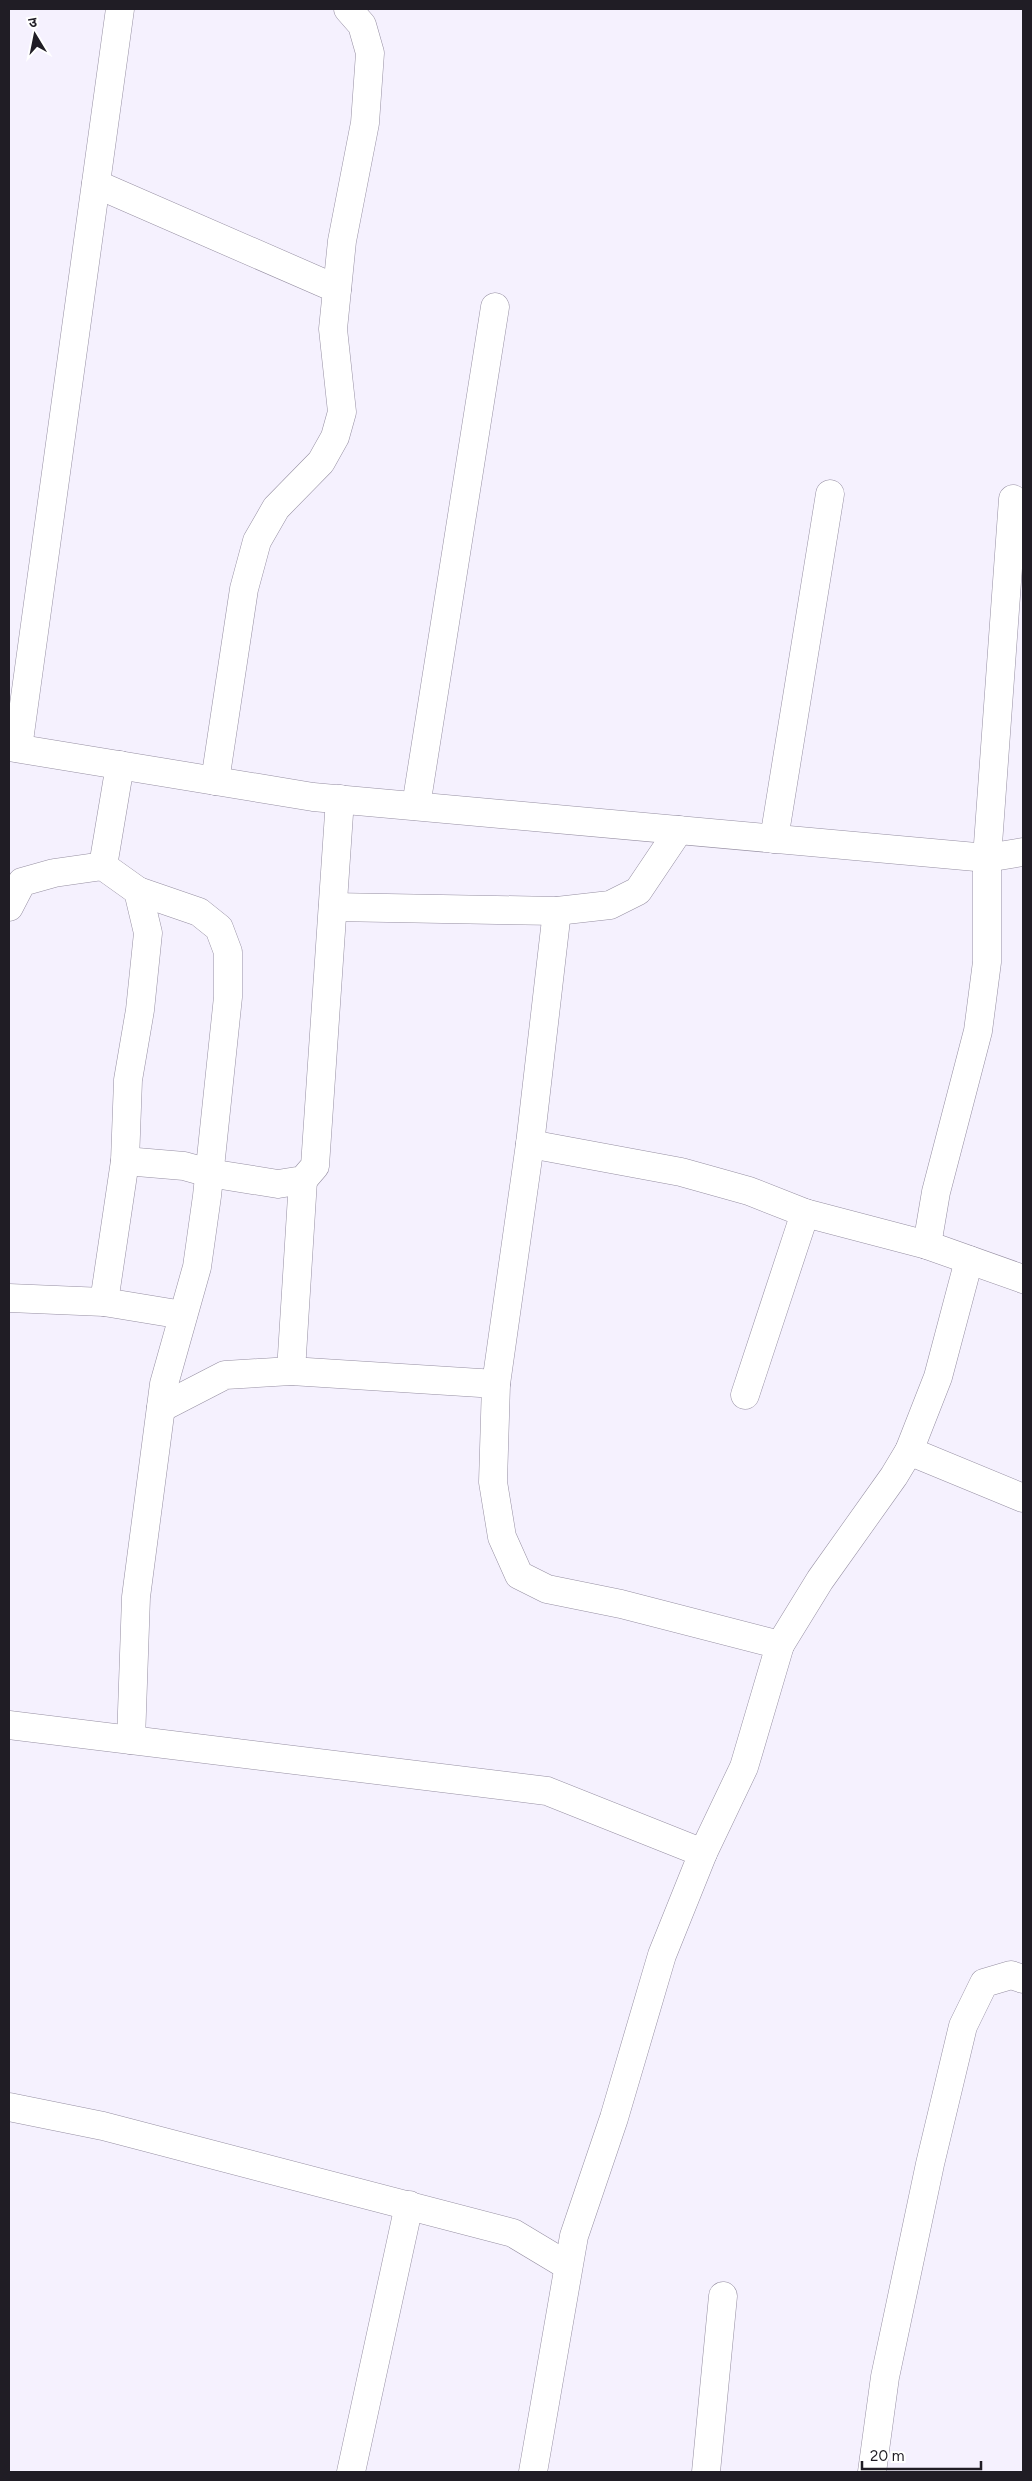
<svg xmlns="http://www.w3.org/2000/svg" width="1032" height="2481" font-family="Figtree,'Noto Sans Devanagari',sans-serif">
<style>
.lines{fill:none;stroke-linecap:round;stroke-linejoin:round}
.minor-casing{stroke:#968fa2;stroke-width:29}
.minor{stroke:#fff;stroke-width:28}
</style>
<rect width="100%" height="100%" fill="#f5f1fe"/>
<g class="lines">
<!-- minor casing -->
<g class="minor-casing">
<g id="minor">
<polyline points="96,184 337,289"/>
<polyline points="9,747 313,797 987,858 1023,852"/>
<polyline points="18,748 120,9"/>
<polyline points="215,781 244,589 257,541 276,508 321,462 335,437 342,412 333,329 342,241 365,123 370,53 362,25 348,9"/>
<polyline points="416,806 495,307"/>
<polyline points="774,839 830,494"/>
<polyline points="103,866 120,765"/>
<polyline points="9,907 22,882 54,873 103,866 138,891 148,933 140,1010 128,1080 125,1161 104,1302"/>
<polyline points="333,907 557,911 610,905 638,891 679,830"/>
<polyline points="530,1144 681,1172 749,1191 805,1213 927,1245 1023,1279"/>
<polyline points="125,1161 184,1166 209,1173 278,1184 303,1180 315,1166 340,799"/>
<polyline points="927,1245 936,1192 978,1031 987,962 987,858 1013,499"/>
<polyline points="9,1298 104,1302 183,1315"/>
<polyline points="291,1371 303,1180"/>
<polyline points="496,1384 493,1482 502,1537 519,1575 547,1589 621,1604 780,1645 744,1767 703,1853"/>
<polyline points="745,1395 805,1213"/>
<polyline points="161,1408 225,1375 291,1371 496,1384 530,1144 557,911"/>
<polyline points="909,1451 1023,1498"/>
<polyline points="780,1645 820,1580 894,1476 909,1451 938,1377 969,1260"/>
<polyline points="9,1725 547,1791 703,1853 662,1955 614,2118 574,2236 533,2472"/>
<polyline points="131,1740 136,1597 164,1384 197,1267 207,1196 228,997 228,952 219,928 199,912 138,891"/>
<polyline points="9,2107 103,2126 513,2233 568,2266"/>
<polyline points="351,2472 409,2205"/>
<polyline points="706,2472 723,2296"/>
<polyline points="872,2472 885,2377 930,2164 963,2026 984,1983 1011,1975 1023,1979"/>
</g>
</g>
<!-- minor -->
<use href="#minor" class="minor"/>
</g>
<!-- border -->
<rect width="1032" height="2481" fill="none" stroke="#201d25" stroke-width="20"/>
<!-- north arrow -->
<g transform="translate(35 35) rotate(350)" stroke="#ffffff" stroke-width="4" paint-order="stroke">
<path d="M0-4L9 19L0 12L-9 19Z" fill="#201d25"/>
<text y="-8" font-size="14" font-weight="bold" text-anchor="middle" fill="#201d25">उ</text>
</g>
<!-- scale -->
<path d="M862 2461v8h119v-8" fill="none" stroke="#201d25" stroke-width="2.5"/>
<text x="870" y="2461" font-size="15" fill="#201d25" stroke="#ffffff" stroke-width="4" paint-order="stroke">20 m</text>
</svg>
